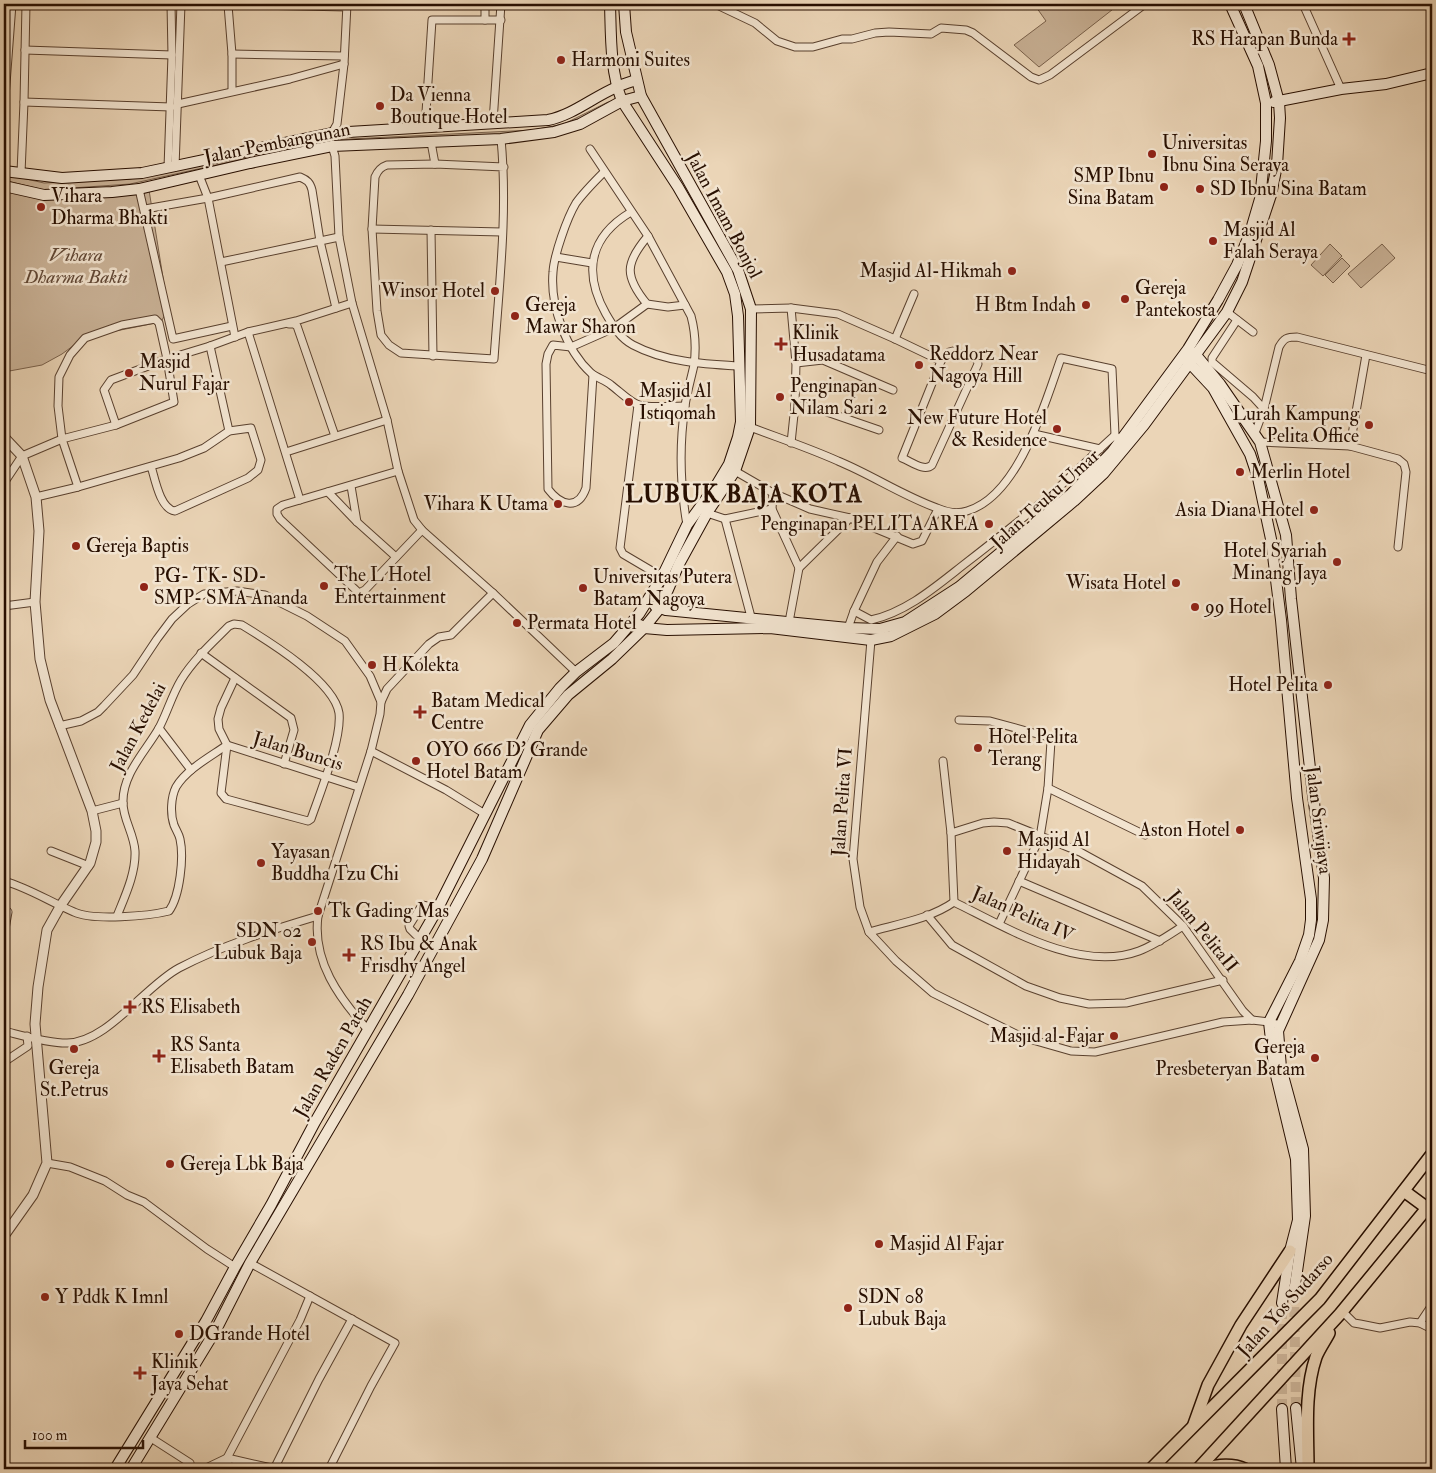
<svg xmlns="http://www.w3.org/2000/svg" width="1436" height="1473" font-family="'IM FELL Double Pica',serif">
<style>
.green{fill:#cab398;stroke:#79614c}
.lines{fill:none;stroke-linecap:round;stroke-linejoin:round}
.secondary-tunnel{stroke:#ceb79c;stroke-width:10;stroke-dasharray:10 5;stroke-linecap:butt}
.minor-casing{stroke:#59402e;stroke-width:9}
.tertiary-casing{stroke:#59402e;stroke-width:11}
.secondary-casing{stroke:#280f01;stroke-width:12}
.primary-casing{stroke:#280f01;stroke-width:14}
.minor{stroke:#f2e4d0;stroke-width:7}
.tertiary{stroke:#f2e4d0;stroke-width:9}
.secondary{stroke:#f2e4d0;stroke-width:10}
.primary{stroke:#ebd5b7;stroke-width:11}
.poi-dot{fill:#8f2418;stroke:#f2e4d0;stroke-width:2}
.labels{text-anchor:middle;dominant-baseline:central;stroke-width:5;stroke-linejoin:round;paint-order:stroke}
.poi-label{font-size:19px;fill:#280f01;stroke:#f2e4d0;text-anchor:start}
.street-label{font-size:19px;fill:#280f01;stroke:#f2e4d0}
.park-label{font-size:19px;font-style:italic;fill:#614836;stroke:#f2e4d0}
.district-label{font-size:24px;font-weight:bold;letter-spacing:1px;fill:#280f01;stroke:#f2e4d0}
</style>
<rect width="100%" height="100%" fill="#ebd5b7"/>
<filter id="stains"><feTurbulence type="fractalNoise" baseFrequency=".004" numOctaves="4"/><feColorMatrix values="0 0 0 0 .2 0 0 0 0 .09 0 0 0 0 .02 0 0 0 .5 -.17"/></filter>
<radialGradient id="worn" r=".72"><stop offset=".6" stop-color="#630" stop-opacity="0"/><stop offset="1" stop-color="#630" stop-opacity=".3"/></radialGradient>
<!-- green -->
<g class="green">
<polygon points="1034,4 1115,4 1117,6 1039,67 1014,45 1046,21"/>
<polygon points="608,102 611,102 566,126 534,133 259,156 331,140 349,139 533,130 564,124"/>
<polygon points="244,156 248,156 248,158 130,184 43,190 4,180 4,174 44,183 130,179 199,164 213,164"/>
<polygon points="4,187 44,195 149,190 168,309 161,322 85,337 62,354 42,365 4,372"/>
<polygon points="1330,244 1342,256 1323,276 1311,265"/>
<polygon points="1382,244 1395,258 1361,288 1348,274"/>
<polygon points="1342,258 1350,266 1333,283 1325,275"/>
</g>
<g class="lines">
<!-- secondary-tunnel -->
<g class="secondary-tunnel">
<polyline points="1294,1292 1296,1408"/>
<polyline points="1282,1409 1282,1303"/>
</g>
<!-- minor casing -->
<g class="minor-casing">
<g id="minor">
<polyline points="211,4 347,7"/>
<polyline points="715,4 755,23 777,41 795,47 813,47 842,39 852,39 875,33 889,32 931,34 941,28 966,30 973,33 1031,77 1039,80 1050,75 1145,4"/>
<polyline points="1303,4 1341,89"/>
<polyline points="228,5 232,54 232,91"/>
<polyline points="485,20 485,4"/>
<polyline points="25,50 172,55"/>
<polyline points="232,54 344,56"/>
<polyline points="24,102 171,107"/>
<polyline points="178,104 290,79 344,64"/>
<polyline points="493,122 501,4"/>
<polyline points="425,128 432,20 501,20"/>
<polyline points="332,133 337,124 344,64 347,4"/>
<path d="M501,139C508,212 499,286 494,359L401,353L389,345L381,335L377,311L372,229L375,177C378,170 381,167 387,165L435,164L504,167"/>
<polyline points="431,142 435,164"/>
<polyline points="332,146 335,156 339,237 352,303 387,420 398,471 414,520 422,530 493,593 576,672"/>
<path d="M590,149L648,236L691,316C695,331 696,350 694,365C691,379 687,392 685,406C679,446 680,485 687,525"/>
<polyline points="175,167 181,4"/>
<polyline points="168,168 172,55 171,4"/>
<path d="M604,172C594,182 584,192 576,203C567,218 554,255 553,272C550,306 566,350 591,373C597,378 605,380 611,385C618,390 631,403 639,405C647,408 674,406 685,406"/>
<polyline points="21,173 24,102 26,4"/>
<polyline points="199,175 208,198 235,337"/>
<polyline points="139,189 173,339 232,326"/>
<path d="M145,209L208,198L300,177C307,180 310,182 312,190L320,241L336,308"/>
<path d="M631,212C589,237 583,273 606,314C613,326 620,338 633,345C665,362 703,364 738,366"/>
<polyline points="372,229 502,232"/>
<polyline points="431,230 433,356"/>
<path d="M648,236C625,263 624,276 647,304L668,307L685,305"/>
<polyline points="556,257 592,263"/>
<polyline points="221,262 339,237"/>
<polyline points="791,308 796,363 795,405 791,443"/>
<polyline points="751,309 791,308 838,314 895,339 941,361"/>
<polyline points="1227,312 1253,332"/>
<polyline points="1237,320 1212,358 1212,362 1253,397 1264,409"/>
<polyline points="289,324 294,324 297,326 335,436"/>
<polyline points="248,332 300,500"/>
<polyline points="895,339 914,294"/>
<polyline points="210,346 229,431"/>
<path d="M953,351L977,359L978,364L932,465C924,472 912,462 902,458L941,361L949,352Z"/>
<polyline points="796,363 823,360 893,390"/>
<path d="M593,375L586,488C578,511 560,505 548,489L546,364L548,354L553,345L571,347L614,328L647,304"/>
<polyline points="638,405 620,548 623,554 662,577"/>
<polyline points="795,405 818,409 879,430"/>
<polyline points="116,425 104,390 111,380 167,359 210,346 248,332 296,321 352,303"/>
<path d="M750,427C779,438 809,448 838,461C872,475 903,496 937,508C946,512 958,514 967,511C1019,496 1045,403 1061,358L1112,369L1115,435L1119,441"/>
<path d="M1255,433L1264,409L1279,347C1284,338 1287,337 1297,337L1432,371"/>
<polyline points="1034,434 1100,449"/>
<polyline points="1260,442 1350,446 1398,459 1404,464 1406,472 1398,547"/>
<polyline points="1350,446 1366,355"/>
<polyline points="286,452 387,420"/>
<polyline points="398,471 283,505 277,509 277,514 280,519 359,593 365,590 422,530"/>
<polyline points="735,471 773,493 810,509 850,518 913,544 922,541 938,509"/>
<polyline points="4,483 22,456 62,439 116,425 174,402 167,359 159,323 155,319 122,325 85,338 70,355 59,377 58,406 62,439 78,487"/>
<polyline points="351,486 357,522"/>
<polyline points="328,492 357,522 396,557"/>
<polyline points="773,493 772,509 799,568 789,622"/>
<path d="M36,497L78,487L179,458L204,448L229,431L251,428L261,460L258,470L248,478L175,511C160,509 155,479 151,466"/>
<polyline points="707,513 725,519 772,509"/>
<polyline points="725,519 751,617"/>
<polyline points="799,568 850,518"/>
<polyline points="4,606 35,602"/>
<path d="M854,611L871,620C906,612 934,588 962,566C993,542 1024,518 1054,492C1074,473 1094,454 1115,435"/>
<polyline points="848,628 854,611 877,562 897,536"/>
<polyline points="871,640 853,859 860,907 869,932 896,961 933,993 1022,1037 1071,1051 1095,1052 1223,1022 1252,1020 1269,1022 1280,1025"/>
<polyline points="201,653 291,718 294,730 284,764"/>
<polyline points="381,702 387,689 429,644 439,637 451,635 493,593"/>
<polyline points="959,720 990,721 1048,737 1051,741 1048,788 1040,837 999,924"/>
<path d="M59,726L81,721L98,712L104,706L133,675L157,639L172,619L188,604L204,594L237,591L265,595L307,616L345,641L370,676L381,702L380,714L371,751L318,916C312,961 339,998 368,1030"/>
<polyline points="159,728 191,770"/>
<polyline points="371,751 446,790 485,814"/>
<polyline points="943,761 951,833 954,902"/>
<polyline points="1048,788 1145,835"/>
<polyline points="92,811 123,803"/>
<polyline points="951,833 983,823 994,822 1008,823 1080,852 1142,886 1183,926 1243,1011 1252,1020"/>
<polyline points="51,851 89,866"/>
<path d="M4,881C29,888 50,902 74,912C93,921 149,916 169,911C180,896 184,857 180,839C179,834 176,830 174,825C170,814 171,797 176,787C187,769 210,757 227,745L358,787"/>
<polyline points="1019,881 1160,941"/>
<path d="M954,902C1007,928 1080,973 1139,951C1155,945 1169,935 1183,926"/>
<polyline points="927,915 952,945 1026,986 1060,998 1089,1004 1126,1003 1223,980"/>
<path d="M117,916C125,896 136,873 135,851C134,834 123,819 123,803C122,774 146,751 159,728C167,713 172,695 181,680C194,659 212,643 229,626L234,624L242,625C268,641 334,681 339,713C342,739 320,793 311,819L308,821L226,799L221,793L227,745L219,729L218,719L221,708L235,678"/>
<path d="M869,932C897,924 930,919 954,902"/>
<polyline points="4,935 8,912"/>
<polyline points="420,939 410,929 409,926 422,905 438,908"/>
<path d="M4,1031C24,1036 47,1043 67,1043C107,1043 145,986 179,968C223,945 271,930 318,916"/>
<polyline points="4,1062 28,1046 27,1036"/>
<polyline points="47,1163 70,1167 105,1181 127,1195 144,1202 207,1249 235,1267"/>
<polyline points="250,1263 395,1343 371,1386 329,1469"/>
<polyline points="1342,1311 1354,1323 1360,1324 1380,1328 1410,1322 1420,1323 1432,1329"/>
<polyline points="1420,1323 1432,1305"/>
<polyline points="151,1438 190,1463"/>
<polyline points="204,1469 227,1458 276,1469"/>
<polyline points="229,1469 227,1458 300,1320 310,1296"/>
<polyline points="274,1469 319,1379 352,1319"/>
</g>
</g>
<!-- tertiary casing -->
<g class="tertiary-casing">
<g id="tertiary">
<polyline points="4,97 11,4"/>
<polyline points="4,437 22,456 36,497 39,531 35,602 40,659 50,700 92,811 96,831 96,842 90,863 61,905 47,930 38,987 35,1024 47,1163 33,1195 4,1236"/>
</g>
</g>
<!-- secondary casing -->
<g class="secondary-casing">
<g id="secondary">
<polyline points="1274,102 1341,89 1386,84 1432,73"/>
<path d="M4,171L62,178L142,173L332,133L548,120C573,115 593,97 617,87C623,84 630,82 636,80"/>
<polyline points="4,186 44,195 112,192 139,189 250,163 332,146 501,139 554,132 580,124 622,101 641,96"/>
<polyline points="1190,351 1196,355 1220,384 1260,442 1286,535 1291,599 1313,795 1324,878 1323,920 1319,940 1278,1031 1281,1068 1303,1149 1305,1216 1294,1292"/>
<polyline points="1185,358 1213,388 1250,454 1258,478 1271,539 1275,572 1281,620 1297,798 1311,899 1311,920 1309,935 1300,961 1269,1022 1274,1067 1296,1159 1298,1220 1290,1251 1282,1303"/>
<polyline points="655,606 666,610 848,628 880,629 905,622 959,587 1071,494 1112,452 1188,349 1218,300 1237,265 1250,233 1260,199 1266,141 1266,103 1258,66 1230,4"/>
<polyline points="640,625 644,628 667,630 770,628 871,640 891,636 935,614 966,591 1074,501 1104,473 1144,425 1227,312 1242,282 1271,195 1277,165 1280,118 1279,102 1269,65 1244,4"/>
<polyline points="1296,1408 1302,1469"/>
<polyline points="1282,1409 1286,1469"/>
<path d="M115,1469L206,1321L235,1267L271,1205L315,1122L438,908L530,725L560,688L576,672L614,643L639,614L662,577L687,525L717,484L729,464L738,437L741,422L738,316L735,294L727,272L678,187L622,101C610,71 611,35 610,4"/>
<polyline points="131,1469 217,1328 250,1263 408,995 482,859 538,730 568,695 612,659 644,628 660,608 679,564 707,513 735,471 750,427 751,309 738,270 641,96 626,32 624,4"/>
</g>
</g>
<!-- primary casing -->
<g class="primary-casing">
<g id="primary">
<polyline points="1404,1191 1427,1208"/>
<polyline points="1194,1424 1208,1385 1241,1325 1290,1251"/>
<polyline points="1151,1469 1320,1299 1432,1154"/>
<polyline points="1198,1469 1340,1314 1432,1202"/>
<path d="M1206,1469C1218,1464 1234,1464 1245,1469"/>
<path d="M1308,1469C1308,1433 1304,1392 1316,1357C1319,1349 1325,1341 1329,1333"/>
</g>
</g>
<!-- minor -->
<use href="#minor" class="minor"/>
<!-- tertiary -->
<use href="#tertiary" class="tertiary"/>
<!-- secondary -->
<use href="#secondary" class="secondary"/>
<!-- primary -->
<use href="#primary" class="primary"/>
</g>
<!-- markers -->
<g class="poi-dot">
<path d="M1346.5 31.5h5v5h5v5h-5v5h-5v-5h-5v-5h5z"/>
<circle cx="561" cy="60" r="5"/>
<circle cx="380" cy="106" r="5"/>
<circle cx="1152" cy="154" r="5"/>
<circle cx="1164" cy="187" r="5"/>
<circle cx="1200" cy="189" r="5"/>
<circle cx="41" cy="207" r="5"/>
<circle cx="1213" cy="241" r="5"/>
<circle cx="1012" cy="271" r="5"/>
<circle cx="495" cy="291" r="5"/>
<circle cx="1125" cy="299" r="5"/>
<circle cx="1086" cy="305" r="5"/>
<circle cx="515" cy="316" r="5"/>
<path d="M778.5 336.5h5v5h5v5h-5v5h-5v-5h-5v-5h5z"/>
<circle cx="919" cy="365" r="5"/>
<circle cx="129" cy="373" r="5"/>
<circle cx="780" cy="397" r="5"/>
<circle cx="629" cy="402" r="5"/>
<circle cx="1369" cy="425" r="5"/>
<circle cx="1057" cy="429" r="5"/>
<circle cx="1240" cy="472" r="5"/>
<circle cx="558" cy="504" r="5"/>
<circle cx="1314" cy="510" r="5"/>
<circle cx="989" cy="524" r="5"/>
<circle cx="76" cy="546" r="5"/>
<circle cx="1337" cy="562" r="5"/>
<circle cx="1176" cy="583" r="5"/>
<circle cx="324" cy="586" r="5"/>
<circle cx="144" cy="587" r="5"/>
<circle cx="583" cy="588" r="5"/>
<circle cx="1195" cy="607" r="5"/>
<circle cx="517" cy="623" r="5"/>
<circle cx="372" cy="665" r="5"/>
<circle cx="1328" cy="685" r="5"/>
<path d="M417.5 704.5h5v5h5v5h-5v5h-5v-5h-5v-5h5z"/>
<circle cx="978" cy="748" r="5"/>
<circle cx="416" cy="761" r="5"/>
<circle cx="1240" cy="830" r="5"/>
<circle cx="1007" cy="851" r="5"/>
<circle cx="261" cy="863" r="5"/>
<circle cx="318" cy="911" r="5"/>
<circle cx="312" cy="942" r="5"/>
<path d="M346.5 947.5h5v5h5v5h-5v5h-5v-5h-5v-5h5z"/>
<path d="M127.5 999.5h5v5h5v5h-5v5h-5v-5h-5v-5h5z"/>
<circle cx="1114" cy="1036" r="5"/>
<circle cx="74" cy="1049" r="5"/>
<path d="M156.5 1048.5h5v5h5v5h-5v5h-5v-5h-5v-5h5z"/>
<circle cx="1315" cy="1058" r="5"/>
<circle cx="170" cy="1164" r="5"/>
<circle cx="879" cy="1244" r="5"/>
<circle cx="45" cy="1297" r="5"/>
<circle cx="848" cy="1308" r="5"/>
<circle cx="179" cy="1334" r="5"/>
<path d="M137.5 1365.5h5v5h5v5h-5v5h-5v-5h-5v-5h5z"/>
</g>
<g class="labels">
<!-- poi labels -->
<g class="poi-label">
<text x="1338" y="39" text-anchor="end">RS Harapan Bunda</text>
<text x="571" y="60">Harmoni Suites</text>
<text x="390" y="95">Da Vienna<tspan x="390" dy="22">Boutique Hotel</tspan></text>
<text x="1162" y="143">Universitas<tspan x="1162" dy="22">Ibnu Sina Seraya</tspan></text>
<text x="1154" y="176" text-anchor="end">SMP Ibnu<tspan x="1154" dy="22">Sina Batam</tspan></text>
<text x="1210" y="189">SD Ibnu Sina Batam</text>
<text x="51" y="196">Vihara<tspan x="51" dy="22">Dharma Bhakti</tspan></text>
<text x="1223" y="230">Masjid Al<tspan x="1223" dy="22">Falah Seraya</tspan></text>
<text x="1002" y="271" text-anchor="end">Masjid Al-Hikmah</text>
<text x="1135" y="288">Gereja<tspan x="1135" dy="22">Pantekosta</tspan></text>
<text x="485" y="291" text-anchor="end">Winsor Hotel</text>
<text x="525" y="305">Gereja<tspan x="525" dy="22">Mawar Sharon</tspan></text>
<text x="1076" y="305" text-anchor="end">H Btm Indah</text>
<text x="792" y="333">Klinik<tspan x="792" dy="22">Husadatama</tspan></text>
<text x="929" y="354">Reddorz Near<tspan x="929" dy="22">Nagoya Hill</tspan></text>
<text x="139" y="362">Masjid<tspan x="139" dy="22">Nurul Fajar</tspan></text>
<text x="790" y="386">Penginapan<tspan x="790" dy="22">Nilam Sari 2</tspan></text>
<text x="639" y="391">Masjid Al<tspan x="639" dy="22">Istiqomah</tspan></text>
<text x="1359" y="414" text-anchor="end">Lurah Kampung<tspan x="1359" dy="22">Pelita Office</tspan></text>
<text x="1047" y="418" text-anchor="end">New Future Hotel<tspan x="1047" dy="22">&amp; Residence</tspan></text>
<text x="1250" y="472">Merlin Hotel</text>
<text x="548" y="504" text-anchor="end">Vihara K Utama</text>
<text x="1304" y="510" text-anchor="end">Asia Diana Hotel</text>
<text x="979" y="524" text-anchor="end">Penginapan PELITA AREA</text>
<text x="86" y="546">Gereja Baptis</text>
<text x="1327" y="551" text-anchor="end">Hotel Syariah<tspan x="1327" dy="22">Minang Jaya</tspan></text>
<text x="334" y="575">The L Hotel<tspan x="334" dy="22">Entertainment</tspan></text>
<text x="154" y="576">PG- TK- SD-<tspan x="154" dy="22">SMP- SMA Ananda</tspan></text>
<text x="593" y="577">Universitas Putera<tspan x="593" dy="22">Batam Nagoya</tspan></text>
<text x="1166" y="583" text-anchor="end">Wisata Hotel</text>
<text x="1205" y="607">99 Hotel</text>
<text x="527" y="623">Permata Hotel</text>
<text x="382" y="665">H Kolekta</text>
<text x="1318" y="685" text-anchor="end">Hotel Pelita</text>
<text x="431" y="701">Batam Medical<tspan x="431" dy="22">Centre</tspan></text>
<text x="988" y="737">Hotel Pelita<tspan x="988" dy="22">Terang</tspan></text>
<text x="426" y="750">OYO 666 D' Grande<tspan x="426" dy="22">Hotel Batam</tspan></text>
<text x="1230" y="830" text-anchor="end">Aston Hotel</text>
<text x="1017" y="840">Masjid Al<tspan x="1017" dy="22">Hidayah</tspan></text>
<text x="271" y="852">Yayasan<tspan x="271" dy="22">Buddha Tzu Chi</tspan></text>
<text x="328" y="911">Tk Gading Mas</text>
<text x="302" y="931" text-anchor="end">SDN 02<tspan x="302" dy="22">Lubuk Baja</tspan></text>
<text x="360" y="944">RS Ibu &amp; Anak<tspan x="360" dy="22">Frisdhy Angel</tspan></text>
<text x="141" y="1007">RS Elisabeth</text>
<text x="1104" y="1036" text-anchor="end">Masjid al-Fajar</text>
<text x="170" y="1045">RS Santa<tspan x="170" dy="22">Elisabeth Batam</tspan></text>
<text x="1305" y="1047" text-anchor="end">Gereja<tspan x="1305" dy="22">Presbeteryan Batam</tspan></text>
<text x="74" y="1068" text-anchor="middle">Gereja<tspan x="74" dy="22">St.Petrus</tspan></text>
<text x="180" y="1164">Gereja Lbk Baja</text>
<text x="889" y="1244">Masjid Al Fajar</text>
<text x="55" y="1297">Y Pddk K Imnl</text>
<text x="858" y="1297">SDN 08<tspan x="858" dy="22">Lubuk Baja</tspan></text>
<text x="189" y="1334">DGrande Hotel</text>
<text x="151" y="1362">Klinik<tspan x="151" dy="22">Jaya Sehat</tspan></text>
</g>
<!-- street labels -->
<g class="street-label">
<text transform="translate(277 143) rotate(-11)">Jalan Pembangunan</text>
<text transform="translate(724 215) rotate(62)">Jalan Imam Bonjol</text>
<text transform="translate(1045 499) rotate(-42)">Jalan Teuku Umar</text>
<text transform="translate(138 727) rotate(-62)">Jalan Kedelai</text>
<text transform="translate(298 751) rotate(17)">Jalan Buncis</text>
<text transform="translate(842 802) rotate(-86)">Jalan Pelita VI</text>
<text transform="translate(1319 820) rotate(83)">Jalan Sriwijaya</text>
<text transform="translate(1023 914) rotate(24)">Jalan Pelita IV</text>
<text transform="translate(1203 931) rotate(51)">Jalan PelitaII</text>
<text transform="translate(333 1057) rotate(-60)">Jalan Raden Patah</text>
<text transform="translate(1285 1305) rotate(-48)">Jalan Yos Sudarso</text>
</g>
<!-- park labels -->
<g class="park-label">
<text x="76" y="255">Vihara<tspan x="76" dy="22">Dharma Bakti</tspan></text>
</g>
<!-- district labels -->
<g class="district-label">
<text x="744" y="494">LUBUK BAJA KOTA</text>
</g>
</g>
<!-- margin -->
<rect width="1436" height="1473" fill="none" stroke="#ebd5b7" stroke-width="20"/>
<rect x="5" y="5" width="1426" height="1463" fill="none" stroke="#280f01" stroke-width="2.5"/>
<rect x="10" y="10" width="1416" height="1453" fill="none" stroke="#280f01"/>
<!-- scale -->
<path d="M25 1440v8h118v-8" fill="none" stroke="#280f01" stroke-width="2.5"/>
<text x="32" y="1440" font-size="15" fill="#280f01" stroke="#f2e4d0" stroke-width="4" paint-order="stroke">100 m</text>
<rect width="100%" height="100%" filter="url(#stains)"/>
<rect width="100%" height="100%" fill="url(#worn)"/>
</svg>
